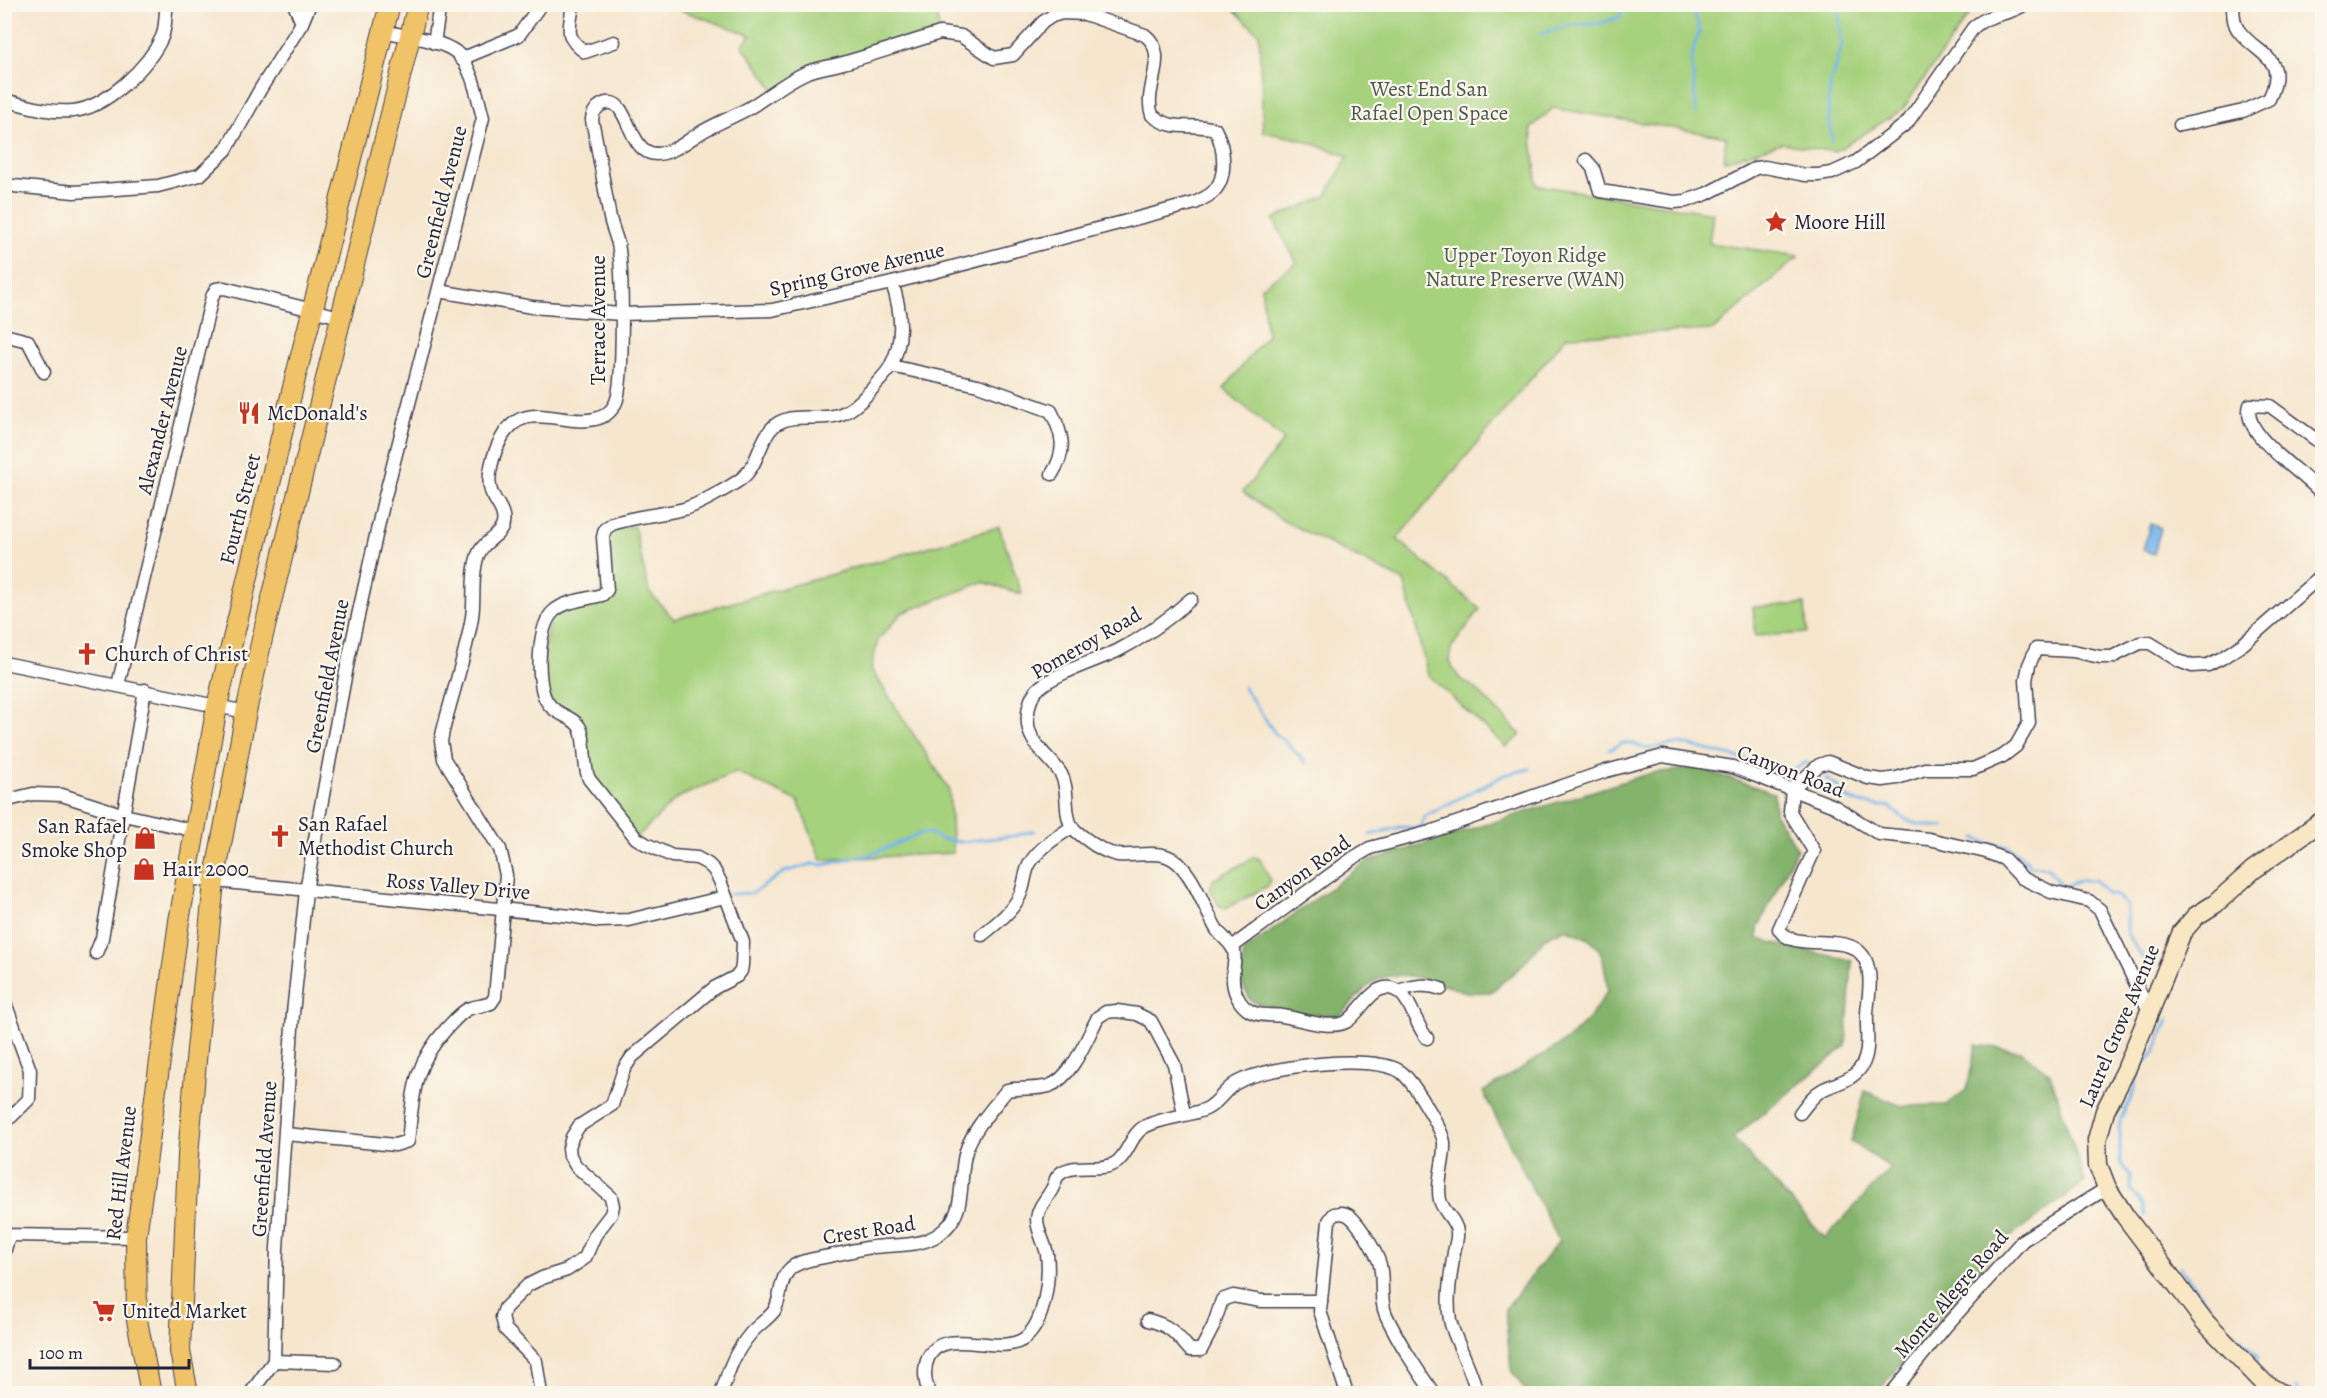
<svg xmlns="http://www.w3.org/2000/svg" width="2327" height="1398" font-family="Alegreya,serif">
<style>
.green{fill:#a6d17d;stroke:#647a5c;stroke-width:1.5}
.forest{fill:#84b36c;stroke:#536a54;stroke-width:1.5}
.water{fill:#78b6eb;stroke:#4d6c93;stroke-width:1.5}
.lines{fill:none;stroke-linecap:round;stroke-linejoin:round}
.stream{stroke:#78b6eb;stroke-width:3}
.street-casing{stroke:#423f51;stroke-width:15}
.secondary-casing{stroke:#423f51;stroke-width:21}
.primary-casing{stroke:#423f51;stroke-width:22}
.street{stroke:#fff;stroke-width:12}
.secondary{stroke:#f9e7c3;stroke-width:18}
.primary{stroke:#f0c369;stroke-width:20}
.labels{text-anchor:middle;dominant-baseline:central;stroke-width:4.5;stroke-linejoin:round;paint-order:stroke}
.park-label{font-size:21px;fill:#4a574f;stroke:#fbf7ec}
.street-label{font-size:21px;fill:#22223b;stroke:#fbf7ec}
.poi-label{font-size:21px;fill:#22223b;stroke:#fbf7ec;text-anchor:start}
</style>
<rect width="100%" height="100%" fill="#fbf7ec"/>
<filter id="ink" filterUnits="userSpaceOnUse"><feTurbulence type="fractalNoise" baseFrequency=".0167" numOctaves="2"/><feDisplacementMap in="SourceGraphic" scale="12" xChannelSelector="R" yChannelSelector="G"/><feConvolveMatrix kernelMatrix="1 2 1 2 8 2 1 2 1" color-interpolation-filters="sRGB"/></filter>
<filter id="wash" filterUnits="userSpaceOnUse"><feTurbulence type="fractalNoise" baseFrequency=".008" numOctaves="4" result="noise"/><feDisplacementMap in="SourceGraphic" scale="24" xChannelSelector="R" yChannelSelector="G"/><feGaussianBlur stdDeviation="1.35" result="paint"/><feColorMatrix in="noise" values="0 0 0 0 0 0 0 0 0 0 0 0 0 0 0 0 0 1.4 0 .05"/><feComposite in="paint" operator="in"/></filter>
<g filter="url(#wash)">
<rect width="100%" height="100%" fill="#f6e6ce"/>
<!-- green -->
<g class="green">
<polygon points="666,5 935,5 940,33 847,62 775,91 742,45 751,35"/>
<polygon points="1229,5 1976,5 1902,110 1835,152 1781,143 1724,161 1726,137 1553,108 1531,128 1537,185 1713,213 1709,243 1799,256 1713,330 1567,336 1397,539 1480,609 1451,648 1449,662 1460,679 1474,687 1521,735 1506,747 1428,675 1404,581 1282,520 1243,492 1284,440 1224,389 1267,335 1261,287 1297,263 1273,219 1326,196 1348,156 1299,139 1263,132 1259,34"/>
<polygon points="634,526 649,592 674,619 999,527 1022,594 983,582 902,613 878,640 871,669 949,789 953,853 821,860 798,801 736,772 677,798 636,838 584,769 582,732 554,710 540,670 551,613 602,595 605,529"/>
<polygon points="1805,604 1807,633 1755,636 1753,607"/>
<polygon points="1254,857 1260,859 1270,880 1268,886 1225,909 1219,906 1210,889 1213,880"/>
</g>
<!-- forest -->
<path class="forest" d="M1698,768L1774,793L1775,814L1797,848L1758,928V939L1852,961L1846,1046L1733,1138L1825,1238L1891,1168L1851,1142L1865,1091L1902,1106L1947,1105L1967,1089L1976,1045L2021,1051L2050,1074L2085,1182L1997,1247L1877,1393H1527L1511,1370L1505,1309L1559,1241L1483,1092L1567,1040L1591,1016L1608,990C1602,951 1604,941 1564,929L1544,939L1522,966L1491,992C1483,992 1474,993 1467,992C1438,985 1396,962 1368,986C1358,995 1350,1007 1339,1016L1306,1014L1273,1008L1251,1001L1240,980L1244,951L1366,862L1651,773Z"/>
<!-- water -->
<polygon class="water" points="2150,524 2161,528 2154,554 2143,550"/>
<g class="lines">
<!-- stream -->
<g class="stream">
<path d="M1686,4L1696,17L1700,31C1685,61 1696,82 1696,113"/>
<polyline points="1540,34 1568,26 1602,23 1620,17 1623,4"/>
<polyline points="1832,141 1828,103 1831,80 1842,45 1838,4"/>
<polyline points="1243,686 1276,735 1283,739 1306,763"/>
<polyline points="1609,750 1622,743 1635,744 1646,749 1674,744 1687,745 1752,761 1762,770 1775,772 1787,773 1807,762"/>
<path d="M1826,778C1831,782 1837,786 1841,790C1844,792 1844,796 1847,798C1853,803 1881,807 1889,806C1910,826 1917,825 1945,827"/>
<polyline points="1370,835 1400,827 1420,828 1425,816 1504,775 1529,769"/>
<polyline points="1975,838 1990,844 2008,846 2027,861 2028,866 2047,867 2062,887 2082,880 2095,880 2107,894 2117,896 2127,906 2127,934 2144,960 2150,974"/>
<polyline points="729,894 753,893 784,872 812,864 824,865 872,854 922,833 930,833 940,839 960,842 1014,836 1034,831"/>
<polyline points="2145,1215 2143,1205 2130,1189 2131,1176 2120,1163 2120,1120 2132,1096 2137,1077 2144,1063 2155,1052 2168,1019"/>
<polyline points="2180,1267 2220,1321 2256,1353 2258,1361"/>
<polyline points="2297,1388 2299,1392 2305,1394"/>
</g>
</g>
</g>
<g filter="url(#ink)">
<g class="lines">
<!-- street casing -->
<g class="street-casing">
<g id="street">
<polyline points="294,4 302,23"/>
<path d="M573,4C570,29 563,36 585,52L614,42"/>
<polyline points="434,43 440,4"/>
<polyline points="461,59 519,35 541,4"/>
<path d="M4,100C28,106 48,113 73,111C106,108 149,66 162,37C166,28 165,14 167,4"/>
<path d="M2180,125L2243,111L2269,99C2289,57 2259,57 2239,31C2233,24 2233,13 2233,4"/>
<path d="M1586,160L1593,168L1600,191L1674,202L1686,201L1706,194L1756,168L1765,167L1805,175H1818L1832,173L1856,162L1907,123L1973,28C1988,13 2008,16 2025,4"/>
<polyline points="4,185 74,192 158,186 200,175 226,150 261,88 302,23 310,4"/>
<polyline points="4,335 28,341 44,372"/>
<path d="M891,366L978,385L1051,411C1063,435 1067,450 1052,474"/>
<path d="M2322,444L2270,406L2250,405C2240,435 2305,473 2322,494"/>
<path d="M1191,599C1170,618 1143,638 1117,651C1096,661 1051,674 1036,691C1028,701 1026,718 1029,730C1034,748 1052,759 1061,774C1070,790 1063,812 1072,827C1075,831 1082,836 1086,839C1095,846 1106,853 1118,855C1141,857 1164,846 1182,867C1198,885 1205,910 1217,930C1222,937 1232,944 1234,951C1236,959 1233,966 1233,974C1232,988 1238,1006 1252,1012C1262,1017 1273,1014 1283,1016C1300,1019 1330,1030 1346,1022C1361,1014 1375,975 1399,992C1411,1000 1416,1026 1427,1038"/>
<polyline points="4,663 246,712"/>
<polyline points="118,685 212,297 216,289 224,288 340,317"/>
<polyline points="4,801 33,794 62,795 124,815 196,831"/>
<polyline points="186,878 571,916 599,921 629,920 725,897"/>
<path d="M982,935C996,924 1013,911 1020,895C1025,885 1024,873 1030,863C1040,847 1057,837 1072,827"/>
<polyline points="1232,947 1353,858 1370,848 1430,832 1606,771 1663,756 1733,767 1834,806 1879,834 1929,839 1986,852 2004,859 2022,878 2051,892 2089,901 2100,910 2150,1013"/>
<polyline points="96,953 102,938 145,690"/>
<path d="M1398,991C1413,986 1426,983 1441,989"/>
<polyline points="4,1000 30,1070 29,1099 11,1117 4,1117"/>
<path d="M1800,1113C1807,1104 1813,1095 1822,1090C1835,1083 1852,1081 1861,1067C1871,1052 1866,1031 1867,1013C1868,999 1872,982 1868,968C1859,924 1795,957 1779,929L1814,851L1790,812L1792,789L1819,765L1828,762L1868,778L1883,780L1897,778L1925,769H1973L2003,756L2016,746L2029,723L2026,680L2029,665L2036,649L2073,651L2100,657H2112L2140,643H2150L2179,661L2192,666L2208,665L2222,658L2243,644L2322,575"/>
<path d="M286,1134L395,1145L408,1141C414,1091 412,1067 447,1028C453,1022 460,1013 468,1009C475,1006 484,1006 491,1003L495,997L506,875L500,849L444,759L441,741L443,731C452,694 466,654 472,617C475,598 471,578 477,558C482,540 501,537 503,524C506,512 495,502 491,491C486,476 494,452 501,439C523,397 561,427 595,419C605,417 612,411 616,402C624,383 623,268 618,244C616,236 612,227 610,218C604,186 599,153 592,120C592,107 610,95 620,109C634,130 637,166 672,150C683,146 690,139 700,133C715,124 733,117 749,108C767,97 784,83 803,74C815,68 830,67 843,63C875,54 907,43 940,33L961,36L994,58L1013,55L1043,22L1052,16L1062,13L1085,14L1145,35C1171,55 1142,89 1152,115C1174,133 1190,122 1215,129C1224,146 1229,178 1212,193C1207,197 1200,200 1195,203L892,283L772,310L621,314L532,307L439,291"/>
<polyline points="4,1233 9,1235 136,1237"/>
<polyline points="4,1253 9,1235"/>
<path d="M1148,1320C1171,1326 1175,1333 1190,1350H1201L1213,1327L1222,1300L1233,1296L1261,1301H1321"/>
<polyline points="274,1361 335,1363"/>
<path d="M250,1394L274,1361L277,1248L293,1013L306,891L318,822L349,656L384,500L483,118C478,99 472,65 456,52C439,39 403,36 383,31"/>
<path d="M541,1394L536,1361L505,1329L502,1317L505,1308L528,1285L542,1278L567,1270L585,1258L595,1235L611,1214L613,1206L611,1197L576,1166L570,1156L569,1148L572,1137L579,1126L612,1105L624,1069L632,1057L714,988L737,976L741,971L742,965L743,942L720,881L714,870L708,864L697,858L672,856L646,844L636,838L589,779C582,765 587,735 578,725C570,715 554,715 546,700C536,682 537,625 554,611C565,601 587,599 602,595L607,590L603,537L605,529L612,524C635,516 660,515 684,509C696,506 730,487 741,479C760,465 759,435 778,423C797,412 821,422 841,414C854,409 864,398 873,388C878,381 886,375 890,367C905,341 901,309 892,283"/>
<path d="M721,1394C729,1369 734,1353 751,1333C758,1325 768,1319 774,1311C782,1298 779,1279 790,1269C798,1261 813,1259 824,1257C840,1254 857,1249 873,1247C899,1244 927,1248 946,1228C967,1208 958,1177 966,1151C973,1129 993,1108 1007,1090C1021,1087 1036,1090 1049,1086C1072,1078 1087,1038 1098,1017L1106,1012L1117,1011L1137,1014L1151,1021L1174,1064L1184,1114"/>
<path d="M929,1394C925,1381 923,1370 928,1358C944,1324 999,1358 1025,1338C1045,1322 1050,1278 1047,1254C1045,1243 1037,1231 1037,1219C1038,1206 1048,1198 1053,1187C1055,1184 1055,1180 1057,1177C1069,1160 1102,1174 1117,1162C1129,1153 1131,1133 1146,1126C1163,1117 1190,1116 1206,1109C1219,1103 1225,1088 1238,1082C1266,1066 1375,1053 1401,1072C1412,1080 1443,1130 1444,1143C1445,1162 1436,1181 1440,1200C1443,1212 1456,1220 1457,1232C1458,1238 1455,1246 1454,1252C1451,1274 1446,1298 1450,1320C1453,1334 1460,1346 1465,1359C1470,1370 1474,1382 1478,1394"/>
<path d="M1347,1394L1320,1311L1329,1221L1334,1214C1339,1213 1343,1212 1348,1215C1358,1221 1377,1253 1380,1265C1384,1282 1379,1299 1386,1315C1399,1343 1416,1368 1434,1394"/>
<polyline points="1891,1394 1946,1326 2023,1240 2107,1188"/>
</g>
</g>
<!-- secondary casing -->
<g class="secondary-casing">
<polyline id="secondary" points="2282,1394 2265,1384 2205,1322 2125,1216 2107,1188 2098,1165 2097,1140 2105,1111 2126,1070 2182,932 2196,916 2215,904 2253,870 2322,821"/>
</g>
<!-- primary casing -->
<g class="primary-casing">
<g id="primary">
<polyline points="151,1394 137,1320 136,1237 179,921 217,706 295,379 390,4"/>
<polyline points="188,1394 180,1351 188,1156 197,1049 214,882 246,712 262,639 418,4"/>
</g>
</g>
<!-- street -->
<use href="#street" class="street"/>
<!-- secondary -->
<use href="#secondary" class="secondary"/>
<!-- primary -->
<use href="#primary" class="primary"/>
</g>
</g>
<!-- icons -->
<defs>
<g id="sight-bare" transform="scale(1.8)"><path d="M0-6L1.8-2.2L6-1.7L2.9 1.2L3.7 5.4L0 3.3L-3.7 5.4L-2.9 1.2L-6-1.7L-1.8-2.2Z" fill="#c8321e" stroke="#fbf7ec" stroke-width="2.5" paint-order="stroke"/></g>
<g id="restaurant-bare" transform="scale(1.8)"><path d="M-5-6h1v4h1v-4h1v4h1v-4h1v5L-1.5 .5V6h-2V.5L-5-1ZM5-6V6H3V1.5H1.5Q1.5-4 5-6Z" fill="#c8321e" stroke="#fbf7ec" stroke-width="2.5" paint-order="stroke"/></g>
<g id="church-bare" transform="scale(1.8)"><path d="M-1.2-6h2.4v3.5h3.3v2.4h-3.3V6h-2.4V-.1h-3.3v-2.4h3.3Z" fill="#c8321e" stroke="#fbf7ec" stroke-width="2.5" paint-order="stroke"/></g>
<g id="shop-bare" transform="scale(1.8)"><path d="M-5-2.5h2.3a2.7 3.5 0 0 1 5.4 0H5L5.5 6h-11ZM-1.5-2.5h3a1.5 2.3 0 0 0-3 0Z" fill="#c8321e" stroke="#fbf7ec" stroke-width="2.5" paint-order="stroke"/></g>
<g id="supermarket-bare" transform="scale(1.8)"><path d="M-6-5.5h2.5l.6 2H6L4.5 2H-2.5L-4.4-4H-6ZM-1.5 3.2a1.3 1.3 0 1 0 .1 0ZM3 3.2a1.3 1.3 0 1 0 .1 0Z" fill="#c8321e" stroke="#fbf7ec" stroke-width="2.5" paint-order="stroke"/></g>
</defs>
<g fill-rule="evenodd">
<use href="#sight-bare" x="1776" y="222"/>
<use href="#restaurant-bare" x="249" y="413"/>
<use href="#church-bare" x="87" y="654"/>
<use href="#church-bare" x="280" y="836"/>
<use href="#shop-bare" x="145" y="838"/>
<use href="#shop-bare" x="144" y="869"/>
<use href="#supermarket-bare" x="104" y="1311"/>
</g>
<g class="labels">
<!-- park labels -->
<g class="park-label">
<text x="1429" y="89">West End San<tspan x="1429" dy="24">Rafael Open Space</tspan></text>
<text x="1525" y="255">Upper Toyon Ridge<tspan x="1525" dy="24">Nature Preserve (WAN)</tspan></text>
</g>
<!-- street labels -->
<g class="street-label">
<text transform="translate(441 202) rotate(-76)">Greenfield Avenue</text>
<text transform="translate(857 269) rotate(-13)">Spring Grove Avenue</text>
<text transform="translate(598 320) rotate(-90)">Terrace Avenue</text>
<text transform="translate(162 420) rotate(-76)">Alexander Avenue</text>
<text transform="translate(240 509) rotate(-76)">Fourth Street</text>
<text transform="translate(1086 643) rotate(-30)">Pomeroy Road</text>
<text transform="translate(327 676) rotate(-79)">Greenfield Avenue</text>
<text transform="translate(1791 771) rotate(21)">Canyon Road</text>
<text transform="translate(1302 873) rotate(-36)">Canyon Road</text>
<text transform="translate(458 886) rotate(5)">Ross Valley Drive</text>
<text transform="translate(2119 1026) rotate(-67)">Laurel Grove Avenue</text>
<text transform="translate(264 1159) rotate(-86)">Greenfield Avenue</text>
<text transform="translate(121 1173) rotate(-83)">Red Hill Avenue</text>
<text transform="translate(869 1230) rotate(-9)">Crest Road</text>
<text transform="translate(1951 1294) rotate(-49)">Monte Alegre Road</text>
</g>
<!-- poi labels -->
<g class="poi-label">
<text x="1794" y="222">Moore Hill</text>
<text x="267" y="413">McDonald's</text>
<text x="105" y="654">Church of Christ</text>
<text x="298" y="824">San Rafael<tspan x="298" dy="24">Methodist Church</tspan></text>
<text x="127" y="826" text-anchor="end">San Rafael<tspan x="127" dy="24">Smoke Shop</tspan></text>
<text x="162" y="869">Hair 2000</text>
<text x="122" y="1311">United Market</text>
</g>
</g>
<!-- margin -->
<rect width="2327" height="1398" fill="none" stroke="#fbf7ec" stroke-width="24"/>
<!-- scale -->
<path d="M30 1359v9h159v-9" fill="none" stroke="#22223b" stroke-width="3"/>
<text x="39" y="1359" font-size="18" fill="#22223b" stroke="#fbf7ec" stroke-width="4.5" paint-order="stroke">100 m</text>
</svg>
